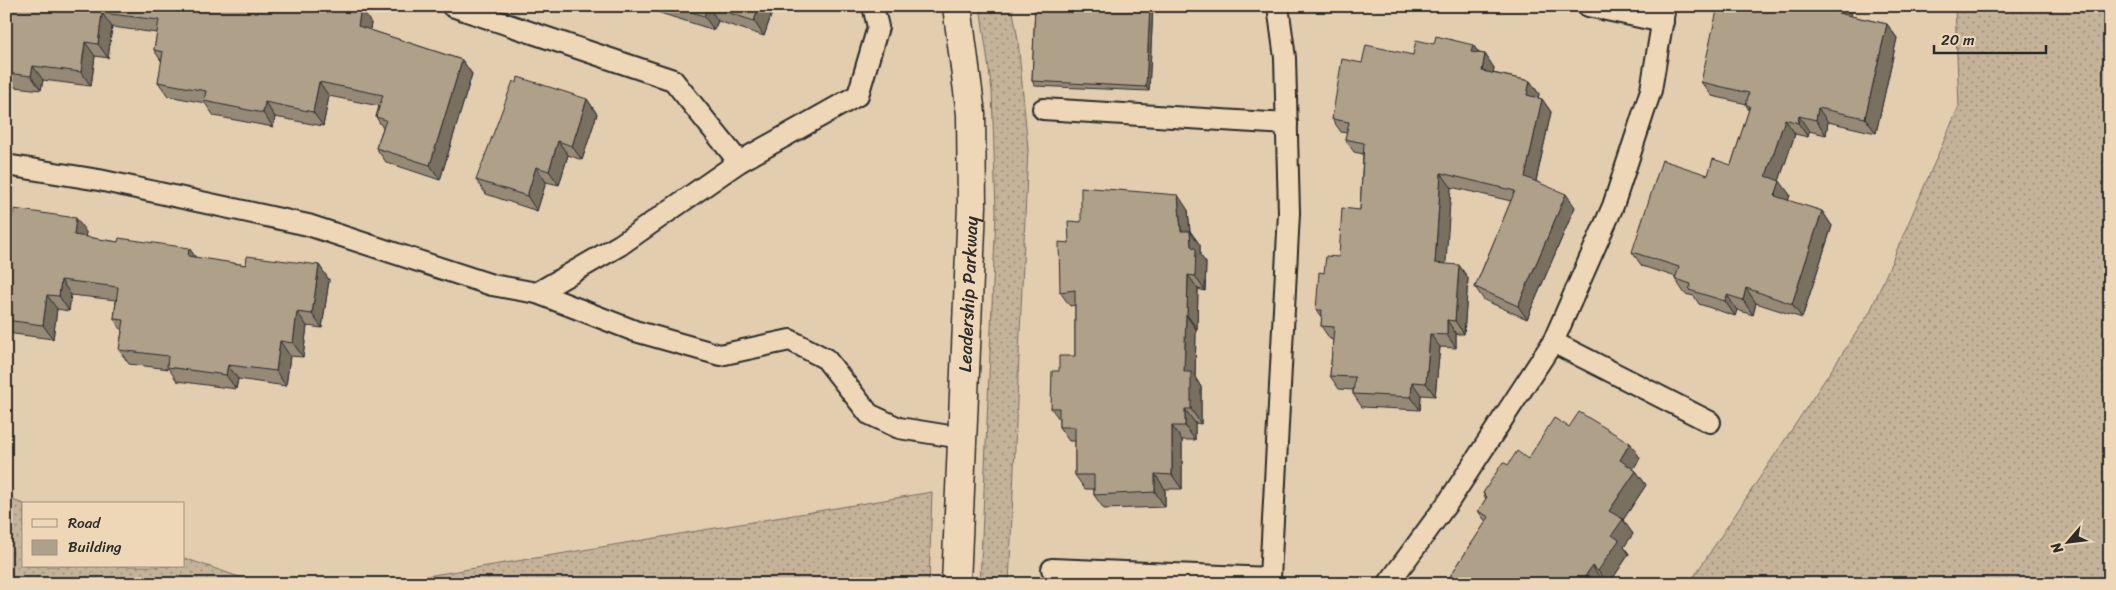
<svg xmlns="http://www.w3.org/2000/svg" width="2116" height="590" font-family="Sriracha,sans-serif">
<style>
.grass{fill:url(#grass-dots);stroke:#786e62}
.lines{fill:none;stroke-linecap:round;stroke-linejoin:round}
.service-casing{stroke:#2b2b2b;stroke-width:24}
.minor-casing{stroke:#2b2b2b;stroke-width:31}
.service{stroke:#eed7b7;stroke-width:20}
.minor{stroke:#eed7b7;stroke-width:28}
.wall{fill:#968a77;stroke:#2b2b2b}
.shaded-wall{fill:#7a7061;stroke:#2b2b2b}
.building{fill:#afa08a;stroke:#2b2b2b}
.labels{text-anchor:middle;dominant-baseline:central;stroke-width:4.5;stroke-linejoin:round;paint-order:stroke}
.street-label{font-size:18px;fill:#2b2b2b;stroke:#eed7b7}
</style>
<defs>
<pattern id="grass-dots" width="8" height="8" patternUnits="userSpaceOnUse" patternTransform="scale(1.25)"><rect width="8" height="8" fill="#c4b299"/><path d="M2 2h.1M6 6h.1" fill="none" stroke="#9f917d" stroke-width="1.8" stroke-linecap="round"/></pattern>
</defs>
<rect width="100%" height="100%" fill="#e2cdaf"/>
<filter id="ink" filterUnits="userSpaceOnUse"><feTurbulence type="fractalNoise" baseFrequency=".02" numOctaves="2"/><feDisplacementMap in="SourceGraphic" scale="10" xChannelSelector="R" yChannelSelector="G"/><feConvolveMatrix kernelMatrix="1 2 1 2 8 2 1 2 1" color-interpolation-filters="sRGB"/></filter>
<g filter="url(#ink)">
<!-- grass -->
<g class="grass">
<polygon points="980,6 1012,6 1018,40 1028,149 1009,584 980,584 996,213 992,91"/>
<polygon points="1955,6 2110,6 2110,584 1689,584 1870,312 1959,106"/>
<polygon points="932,492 929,584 379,584"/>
<polygon points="6,498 24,504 24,566 184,566 184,558 260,584 6,584"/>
</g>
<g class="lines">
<!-- service casing -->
<g class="service-casing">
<g id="service">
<polyline points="452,6 673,80 739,162"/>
<polyline points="1588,6 1663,22"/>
<polyline points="1043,109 1287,124"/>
<polyline points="6,165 99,180 308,225 492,285 537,293 620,245 739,162 858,95 878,27 873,6"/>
<polyline points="537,293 635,331 720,355 790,340 826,359 869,414 899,428 962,438"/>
<polyline points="1553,342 1710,422"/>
<polyline points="1052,569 1270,578"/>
<polyline points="1272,584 1270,578 1289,213 1285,58 1278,6"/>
<polyline points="1388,584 1449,501 1553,342 1613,206 1651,90 1665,6"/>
</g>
</g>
<!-- minor casing -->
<g class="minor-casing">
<g id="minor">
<path id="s1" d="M956,584L972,206L971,114L957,6"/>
</g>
</g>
<!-- service -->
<use href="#service" class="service"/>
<!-- minor -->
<use href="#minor" class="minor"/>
</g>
<!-- wall -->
<g class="wall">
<polygon points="6,6 371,23 370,30 462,60 472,74 440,180 386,162 376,148 383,128 376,117 379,106 329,96 323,126 275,117 273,127 214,116 205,103 168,96 158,82 162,62 154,50 157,33 112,27 108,58 95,56 91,86 43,80 41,90 6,86"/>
<polygon points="653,6 787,6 786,11 774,7 764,36 718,21 714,30 657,12"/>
<polygon points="1035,6 1153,6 1149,91 1035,86 1032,81"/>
<polygon points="1852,11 1851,16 1887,24 1897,38 1876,133 1828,122 1826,135 1809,131 1808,137 1795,134 1779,181 1790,195 1788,201 1822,211 1832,226 1802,318 1756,303 1753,315 1737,310 1735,316 1699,304 1694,296 1685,294 1675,279 1676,277 1642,266 1632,252 1708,175 1731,165 1749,110 1746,105 1747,104 1712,96 1701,82"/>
<polygon points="1473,45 1479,53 1485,54 1494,68 1493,73 1530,81 1539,94 1538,98 1542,99 1551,112 1536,181 1575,207 1527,319 1484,300 1475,287 1511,201 1451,187 1445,264 1468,278 1464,334 1456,334 1456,348 1440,347 1435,396 1421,395 1420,410 1362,407 1353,394 1353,390 1339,389 1330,376 1333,340 1330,339 1321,326 1322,318 1316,310 1324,273 1339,257 1360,210 1363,154 1354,152 1345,139 1347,133 1341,132 1332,119 1362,63"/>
<polygon points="587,99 597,114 582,160 568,155 559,185 546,182 537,211 486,194 476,180"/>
<polygon points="1188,210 1190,231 1200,245 1200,255 1206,263 1205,291 1198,289 1197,329 1196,329 1195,377 1201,387 1201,424 1195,423 1195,440 1182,440 1182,489 1165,489 1165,507 1104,509 1094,495 1094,489 1085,489 1075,475 1075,441 1069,441 1059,427 1059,419 1051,408 1059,371 1075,356 1075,305 1070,306 1060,292 1069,243 1081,222"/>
<polygon points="6,217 86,232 85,237 118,242 189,248 196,258 246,265 319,265 329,280 322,328 307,326 303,357 290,356 286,386 238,379 236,389 177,381 169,369 129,364 119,350 122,331 114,319 116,300 71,295 69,311 57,309 53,339 6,333"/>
<polygon points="1569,427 1630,443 1640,458 1633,469 1636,471 1646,485 1623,520 1633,534 1624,547 1629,554 1609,584 1607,584 1602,581 1600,584 1445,584 1486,522 1478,511 1486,499 1483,493 1508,465 1528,459"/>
</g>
<!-- shaded-wall -->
<g class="shaded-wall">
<polygon points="708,6 718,21 714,30 704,16"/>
<polygon points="759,6 774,7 764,36 754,21"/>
<polygon points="783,6 787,6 786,11"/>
<polygon points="1150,6 1153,6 1149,91 1146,87"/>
<polygon points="1840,6 1848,6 1852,11 1848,27 1838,13"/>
<polygon points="361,8 371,23 368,41 358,26"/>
<polygon points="102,13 112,27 108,58 98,44"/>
<polygon points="1887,24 1897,38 1876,133 1865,118"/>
<polygon points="85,42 95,56 91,86 81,72"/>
<polygon points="1473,45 1482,58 1471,52"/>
<polygon points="1485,54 1494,68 1491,84 1482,71"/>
<polygon points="462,60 472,74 440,180 430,165"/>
<polygon points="33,66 43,80 41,90 31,76"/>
<polygon points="1530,81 1539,94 1536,108 1527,95"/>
<polygon points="319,82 329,96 323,126 313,112"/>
<polygon points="587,99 597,114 582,160 572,146"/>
<polygon points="1542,99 1551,112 1534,190 1525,177"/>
<polygon points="265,102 275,117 273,127 263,113"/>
<polygon points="1818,108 1828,122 1826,135 1816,120"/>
<polygon points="1799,116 1809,131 1808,137 1798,123"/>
<polygon points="1785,119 1795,134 1776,190 1766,176"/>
<polygon points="558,141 568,155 559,185 549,171"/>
<polygon points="536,167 546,182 537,211 527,196"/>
<polygon points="1441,173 1451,187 1445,277 1435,263"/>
<polygon points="1780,181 1790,195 1785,211 1775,196"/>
<polygon points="1566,194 1575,207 1527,319 1518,306"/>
<polygon points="1178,195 1188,210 1191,245 1181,231"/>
<polygon points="1822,211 1832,226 1802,318 1792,304"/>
<polygon points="76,218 86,232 84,249 74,235"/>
<polygon points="1190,231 1200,245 1200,255 1206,263 1205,291 1195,276 1191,246"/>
<polygon points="189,248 199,262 188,256"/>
<polygon points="319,265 329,280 322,328 312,314"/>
<polygon points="1459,265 1468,278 1464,334 1455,321"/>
<polygon points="1188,275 1198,289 1197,329 1187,315"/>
<polygon points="61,280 71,295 69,311 59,296"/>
<polygon points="1746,288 1756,303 1753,315 1743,300"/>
<polygon points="47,295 57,309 53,339 43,325"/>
<polygon points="1727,295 1737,310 1735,316 1725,301"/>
<polygon points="297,312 307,326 303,357 293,343"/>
<polygon points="1186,315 1196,329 1195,377 1201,387 1201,424 1191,409 1184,372"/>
<polygon points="1447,320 1456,334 1456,348 1447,335"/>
<polygon points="1430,334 1440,347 1435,396 1426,383"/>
<polygon points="280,341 290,356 286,386 276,371"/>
<polygon points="228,365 238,379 236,389 226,375"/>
<polygon points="1412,382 1421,395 1420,410 1411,397"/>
<polygon points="1185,409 1195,423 1195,440 1185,426"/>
<polygon points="1172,426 1182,440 1182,489 1172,475"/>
<polygon points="1630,443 1640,458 1630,475 1620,460"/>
<polygon points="1636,471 1646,485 1623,520 1633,534 1624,547 1629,554 1609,584 1608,584 1598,571 1612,535 1609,511"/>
<polygon points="1155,474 1165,489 1165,507 1155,492"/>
<polygon points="1592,566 1602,581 1600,584 1580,584"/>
</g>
<!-- building -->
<g class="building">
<polygon points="6,6 351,6 361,8 358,26 462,60 430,165 376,148 386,120 376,117 383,95 319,82 313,112 265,102 263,113 204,101 206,91 158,82 163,52 154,50 159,20 102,13 98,44 85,42 81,72 33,66 31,76 6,73"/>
<polygon points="674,6 708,6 704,16"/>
<polygon points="708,6 759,6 754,21"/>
<polygon points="1035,6 1150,6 1146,87 1032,81"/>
<polygon points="1718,6 1840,6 1838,13 1887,24 1865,118 1818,108 1816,120 1799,116 1798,123 1785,119 1766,176 1780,181 1775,196 1822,211 1792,304 1746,288 1743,300 1727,295 1725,301 1689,290 1691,284 1675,279 1679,267 1632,252 1662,160 1708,175 1713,159 1731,165 1750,106 1746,105 1749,93 1701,82"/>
<polygon points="1436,36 1473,45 1471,52 1485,54 1482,71 1530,81 1527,95 1542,99 1525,177 1566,194 1518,306 1475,287 1515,191 1441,173 1435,263 1459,265 1455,321 1447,320 1447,335 1430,334 1426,383 1412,382 1411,397 1353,394 1355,377 1330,376 1334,327 1321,326 1322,310 1316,310 1319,272 1324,273 1326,256 1339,257 1342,208 1360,210 1364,143 1345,139 1349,122 1332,119 1342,59 1362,63 1366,45 1413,55 1416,40 1434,44"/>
<polygon points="518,77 587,99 572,146 558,141 549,171 536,167 527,196 476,180 513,81 517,83"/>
<polygon points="1081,187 1178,195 1181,231 1190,231 1191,246 1196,249 1195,276 1188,275 1187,315 1186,315 1184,372 1191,372 1191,409 1185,409 1185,426 1172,426 1172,475 1155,474 1155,492 1094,495 1094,475 1075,475 1075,427 1059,427 1059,408 1051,408 1052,371 1059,371 1059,356 1075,356 1075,290 1060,292 1059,242 1069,243 1068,221 1081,222"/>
<polygon points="14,209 76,218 74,235 118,242 119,238 189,248 188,256 246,265 247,256 319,265 312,314 297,312 293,343 280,341 276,371 228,365 226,375 167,367 168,356 119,350 124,320 114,319 118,287 61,280 59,296 47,295 43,325 6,320 6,217 12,218"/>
<polygon points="1579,412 1630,443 1620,460 1636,471 1609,511 1623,519 1612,535 1619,540 1598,571 1592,566 1580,584 1445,584 1489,517 1478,511 1487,497 1483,493 1503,462 1508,465 1517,451 1528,459 1554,418 1569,427"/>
<polygon points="1084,578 1199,583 1199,584 1084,584"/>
</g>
</g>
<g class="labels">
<!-- street labels -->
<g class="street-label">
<text stroke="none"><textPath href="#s1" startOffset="290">Leadership Parkway</textPath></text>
</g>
</g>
<!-- margin -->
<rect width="2116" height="590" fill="none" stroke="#eed7b7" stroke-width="25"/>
<rect x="12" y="12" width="2091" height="565" fill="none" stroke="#2b2b2b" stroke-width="2" filter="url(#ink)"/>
<!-- legend -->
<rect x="22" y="502" width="162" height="65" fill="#eed7b7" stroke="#a0927f"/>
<rect x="32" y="519" width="25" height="8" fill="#eed7b7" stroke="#a0927f"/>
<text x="68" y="528" font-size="15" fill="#2b2b2b">Road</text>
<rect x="32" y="540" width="25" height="15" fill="#afa08a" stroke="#a0927f"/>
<text x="68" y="552" font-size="15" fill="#2b2b2b">Building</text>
<!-- north arrow -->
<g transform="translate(2068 542) rotate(242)" stroke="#eed7b7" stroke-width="4" paint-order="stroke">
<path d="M0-4L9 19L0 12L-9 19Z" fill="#2b2b2b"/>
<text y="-8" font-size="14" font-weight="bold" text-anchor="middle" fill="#2b2b2b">N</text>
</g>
<!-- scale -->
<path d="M1934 45v8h112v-8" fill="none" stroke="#2b2b2b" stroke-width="2.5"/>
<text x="1941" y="45" font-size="15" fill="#2b2b2b" stroke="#eed7b7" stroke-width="4" paint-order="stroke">20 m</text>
</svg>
